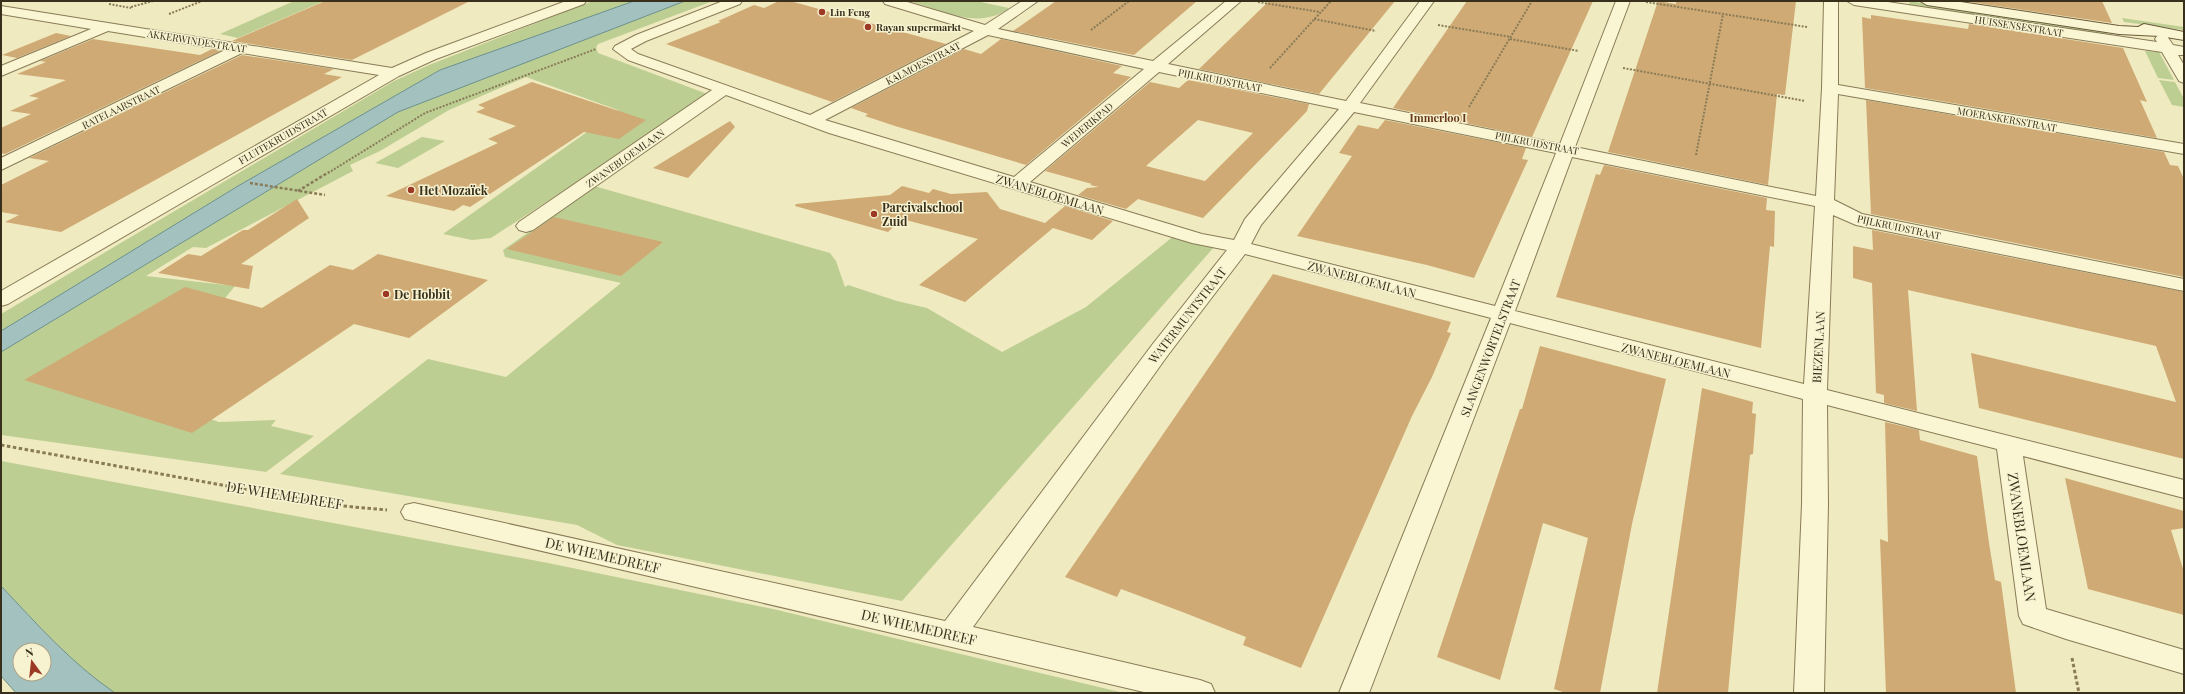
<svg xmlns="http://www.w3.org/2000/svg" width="2185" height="694" font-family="'Playfair Display',serif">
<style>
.green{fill:#bdce93}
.water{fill:#a3c1be;stroke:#6a908d;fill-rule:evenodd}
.building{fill:#cfaa74;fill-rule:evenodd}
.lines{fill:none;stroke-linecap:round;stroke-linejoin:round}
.street-casing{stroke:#897b57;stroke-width:2}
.secondary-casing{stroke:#6b5b3a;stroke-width:2}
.path-far2{stroke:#897b57;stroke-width:2;stroke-dasharray:2 1.5;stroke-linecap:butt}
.path-far1{stroke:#897b57;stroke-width:2.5;stroke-dasharray:3 2;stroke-linecap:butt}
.path{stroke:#897b57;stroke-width:3;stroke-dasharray:3.5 2.5;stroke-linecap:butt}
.street{fill:#faf5d3;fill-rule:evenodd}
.secondary{fill:#faf5d3;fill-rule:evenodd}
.poi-dot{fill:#9b3925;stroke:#f7f2d0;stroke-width:1.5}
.labels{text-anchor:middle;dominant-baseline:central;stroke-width:3;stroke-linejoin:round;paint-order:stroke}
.far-poi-label{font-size:10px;font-weight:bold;fill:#382f1c;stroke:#f7f2d0;text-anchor:start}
.far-street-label{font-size:10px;fill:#382f1c;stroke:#f7f2d0}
.far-neighbourhood-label{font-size:11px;font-weight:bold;fill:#67371a;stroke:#f7f2d0}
.poi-label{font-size:12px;font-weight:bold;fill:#382f1c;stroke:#f7f2d0;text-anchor:start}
.street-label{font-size:12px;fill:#382f1c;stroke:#f7f2d0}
.near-street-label{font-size:14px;fill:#382f1c;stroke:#f7f2d0}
</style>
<rect width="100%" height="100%" fill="#f0eac0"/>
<!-- green -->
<g class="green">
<polygon points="294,1 324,1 238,38 220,34"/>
<polygon points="592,1 634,1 440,70 238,186 1,331 1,314 394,81 429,65"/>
<polygon points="685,1 713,1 598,44 596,48 598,53 710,95 491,238 472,240 443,234 618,110 526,77 449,110 380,151 350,165 353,171 206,248 193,247 146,276 235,286 226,297 193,413 219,422 276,420 271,426 314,436 266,472 1,435 1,352 398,112"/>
<path d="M909,1H976L1009,8C979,31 942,10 909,1Z"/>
<polygon points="1909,1 2107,29 2109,36 1910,7"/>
<polygon points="2122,18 2184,27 2184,30 2124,22"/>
<polygon points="2145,51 2159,52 2174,80 2158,78"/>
<polygon points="2159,80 2175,82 2184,99 2184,107 2172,105"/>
<polygon points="422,137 445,141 398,168 375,163"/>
<polygon points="594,186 830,253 836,261 845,287 848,285 897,301 927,308 1002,352 1086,307 1175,235 1215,246 902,601 617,545 577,525 280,474 428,359 506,377 621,283 505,257 503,250"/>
<path d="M1,461L548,563L773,609L1124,693H115C71,663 37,624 1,586Z"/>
</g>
<!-- water -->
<g class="water">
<polygon points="634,1 685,1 398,112 1,352 1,331 238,186 440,70"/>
<path d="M1,586C37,624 71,663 115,693H16L1,676ZM20,650H44V674H20Z"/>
</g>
<!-- building -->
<g class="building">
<polygon points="325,1 470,1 352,60 232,41"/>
<polygon points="779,1 790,1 946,44 832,102 666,44 721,22 718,21 754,5 764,8"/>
<polygon points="1056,1 1197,1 1134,55 1013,31"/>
<polygon points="1269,1 1395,1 1319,94 1199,69"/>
<polygon points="1467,1 1593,1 1532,137 1393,108"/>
<polygon points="1658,1 1676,4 1676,1 1796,1 1785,95 1777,94 1768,185 1608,152"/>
<polygon points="1970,1 2102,1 2112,23 1970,2"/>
<polygon points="1871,15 1968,29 1969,24 2123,48 2147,102 2140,100 2157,138 1865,88 1862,17 1871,19"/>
<polygon points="56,33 71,36 17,58 2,55"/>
<polygon points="93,39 200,55 212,49 220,51 5,154 1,153 1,128 31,114 10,111 39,98 29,96 66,80 17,74 46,62 40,61"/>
<polygon points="1001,39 1122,66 1113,73 1131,77 1026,165 895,126 865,116 868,114 851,108 964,49 981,54"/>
<polygon points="242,55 334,69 324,74 342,77 61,232 5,222 19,215 1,212 1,185 49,161 29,158"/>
<path d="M1188,80L1309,104L1307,111L1291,128L1203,218L1138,199L1126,209L1078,195L1087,188L1099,187L1090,185L1092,184L1045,171L1150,82L1179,88ZM1198,120L1253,133L1205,181L1146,166Z"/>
<polygon points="532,82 646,120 619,139 584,132 470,207 463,205 454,211 386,196 498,143 488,139 516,126 476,112 485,108 478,105"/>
<polygon points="1866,100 2164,152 2170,165 2178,166 2184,179 2184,277 1871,214"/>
<polygon points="1385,120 1526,148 1522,159 1528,160 1474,278 1427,265 1297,236 1352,156 1339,153 1358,125 1378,129"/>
<polygon points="730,121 735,127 688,178 653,168"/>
<polygon points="1604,165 1767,198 1766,210 1775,211 1774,247 1770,246 1761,348 1556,297 1596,174 1600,175"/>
<polygon points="902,186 929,193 933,189 951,194 987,192 1000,209 1045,223 1065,206 1113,221 1092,240 1053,228 965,302 919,285 978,239 902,219 888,232 795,206 796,204 890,195"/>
<polygon points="297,199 309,218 241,264 253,266 249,289 158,273 188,254 201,256 243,230 248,230"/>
<polygon points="554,217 663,242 621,276 507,249"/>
<polygon points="1872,230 2184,292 2184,459 1979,408 1971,353 2176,402 2156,346 1908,290 1917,411 1884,403 1884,395 1876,393 1872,283 1853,278 1853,246 1873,250"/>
<polygon points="378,254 488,280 409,338 354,324 192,433 24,380 185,287 262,308 330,265 353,270"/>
<polygon points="1273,274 1451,322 1447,332 1451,333 1432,377 1412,416 1301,668 1243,645 1246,637 1185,613 1121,589 1117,597 1065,577"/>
<polygon points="1540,346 1666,379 1632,524 1600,693 1566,693 1554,689 1588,538 1543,523 1500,680 1437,657 1520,409 1522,409"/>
<polygon points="1702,388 1753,402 1752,413 1756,414 1753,454 1750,455 1728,693 1657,693"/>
<polygon points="1885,422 1919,430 1920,440 1977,456 1989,543 1995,580 2001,582 2016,693 1886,693 1880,539 1888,542"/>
<polygon points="2065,478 2184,511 2184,528 2171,530 2184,572 2184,615 2088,589"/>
</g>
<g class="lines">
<!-- street casing -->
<g class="street-casing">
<g id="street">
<polygon points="566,1 586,1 584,4 436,59 399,76 8,304 1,306 1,291 379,75 242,53 1,170 1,158 225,50 108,31 1,76 1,66 91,29 1,14 1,6 392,68 426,53"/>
<path d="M723,1H742L740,4L646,41L631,49L638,54L810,115L974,31L885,4L883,1H904L985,25L1022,1H1038L998,29L1153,61L1226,1H1241L1168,64L1346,101L1420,1H1434L1360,103L1560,144L1616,1H1630L1575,147L1816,196L1822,88L1824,1H1838V85L2184,144V154L1838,94L1834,200L1862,214L2184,279V291L1856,225L1833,215L1827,390L2184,480V498L2023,456L2046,609L2184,650V674L2066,639L2023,624L2019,616L1997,449L1827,405L1828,504L1824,693H1794L1802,504L1803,399L1510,323L1369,693H1339L1491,318L1245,254L1168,355L973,627L1200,680L1211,684L1215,693H1148L405,519L401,512L405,505L414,503L945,621L1152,345L1227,250L1192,243L829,133L726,95L533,230L526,232L519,230L516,226L519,222L712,90L628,60L613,49L615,46L636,35ZM988,35L1144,69L1014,177L825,120ZM1159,72L1339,109L1245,219L1234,240L1202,234L1030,182ZM1354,112L1556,153L1495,306L1251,244L1261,225ZM1572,157L1815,206L1804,384L1515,311Z"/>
<polygon points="1847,1 1881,1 2157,42 2155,39 2157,36 2167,36 2173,45 2184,47 2184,55 2178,55 2184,65 2184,83 2179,81 2162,52 1854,5"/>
</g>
</g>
<!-- secondary casing -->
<g class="secondary-casing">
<polygon id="secondary" points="1920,1 1954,1 2119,26 2138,27 2144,24 2184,32 2184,40 2160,36 2119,34 1927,5"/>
</g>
<!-- path-far2 -->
<g class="path-far2">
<polyline points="1258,2 1320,12"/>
<polyline points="1646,2 1807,27"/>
<polyline points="109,4 131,8"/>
<polyline points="131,7 153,1"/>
<polyline points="169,14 202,1"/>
<polyline points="1314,19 1376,31"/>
<polyline points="1438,25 1511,37"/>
<polyline points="1091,30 1129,1"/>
<polyline points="1510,39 1579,51"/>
<polyline points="1270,68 1331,1"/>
<polyline points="1623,68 1805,101"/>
<polyline points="1469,107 1532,1"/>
<polyline points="1696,155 1723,14"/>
<polyline points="328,173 425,113 596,49"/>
</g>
<!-- path-far1 -->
<g class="path-far1">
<polyline points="250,183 325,195"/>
<polyline points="298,191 329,172"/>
</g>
<!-- path -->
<g class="path">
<polyline points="1,445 332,505 387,510"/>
<polyline points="2072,658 2079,693"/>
</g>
<!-- street -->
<use href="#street" class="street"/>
<!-- secondary -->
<use href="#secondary" class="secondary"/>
</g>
<!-- markers -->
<g class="poi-dot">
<circle cx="822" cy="12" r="4"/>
<circle cx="868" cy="27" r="4"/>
<circle cx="411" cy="190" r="4"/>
<circle cx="874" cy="214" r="4"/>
<circle cx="386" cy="294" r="4"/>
</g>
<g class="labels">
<!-- far-poi labels -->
<g class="far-poi-label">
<text x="830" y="12">Lin Feng</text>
<text x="876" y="27">Rayan supermarkt</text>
</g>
<!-- far-street labels -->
<g class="far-street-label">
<text transform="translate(2019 26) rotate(9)">HUISSENSESTRAAT</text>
<text transform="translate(197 41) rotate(9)">AKKERWINDESTRAAT</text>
<text transform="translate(923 63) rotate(-27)">KALMOESSTRAAT</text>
<text transform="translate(1220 80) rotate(11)">PIJLKRUIDSTRAAT</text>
<text transform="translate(121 107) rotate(-26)">RATELAARSTRAAT</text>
<text transform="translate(2007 119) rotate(10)">MOERASKERSSTRAAT</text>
<text transform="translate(1087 125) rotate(-40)">WEDERIKPAD</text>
<text transform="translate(283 136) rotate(-30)">FLUITEKRUIDSTRAAT</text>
<text transform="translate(1537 143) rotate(11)">PIJLKRUIDSTRAAT</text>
<text transform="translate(625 158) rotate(-35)">ZWANEBLOEMLAAN</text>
<text transform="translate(1899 227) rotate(12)">PIJLKRUIDSTRAAT</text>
</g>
<!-- far-neighbourhood labels -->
<g class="far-neighbourhood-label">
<text x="1438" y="117">Immerloo I</text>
</g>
<!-- poi labels -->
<g class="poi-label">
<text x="419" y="190">Het Mozaïek</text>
<text x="882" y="207">Parcivalschool<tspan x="882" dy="14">Zuid</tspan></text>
<text x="394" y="294">De Hobbit</text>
</g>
<!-- street labels -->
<g class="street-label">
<text transform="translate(1050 194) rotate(17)">ZWANEBLOEMLAAN</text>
<text transform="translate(1362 279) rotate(15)">ZWANEBLOEMLAAN</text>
<text transform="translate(1187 315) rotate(-52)">WATERMUNTSTRAAT</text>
<text transform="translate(1818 347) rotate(-87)">BIEZENLAAN</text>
<text transform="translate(1490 348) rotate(-69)">SLANGENWORTELSTRAAT</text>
<text transform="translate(1676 360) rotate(14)">ZWANEBLOEMLAAN</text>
</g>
<!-- near-street labels -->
<g class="near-street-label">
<text transform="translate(285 495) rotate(9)">DE WHEMEDREEF</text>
<text transform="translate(2022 537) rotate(82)">ZWANEBLOEMLAAN</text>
<text transform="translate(603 555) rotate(13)">DE WHEMEDREEF</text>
<text transform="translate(919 627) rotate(13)">DE WHEMEDREEF</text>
</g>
</g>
<!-- border -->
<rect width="2185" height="694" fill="none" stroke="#382f1c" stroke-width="4"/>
<!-- north arrow -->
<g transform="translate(32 662) rotate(345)"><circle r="19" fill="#f7f2d0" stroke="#aba488"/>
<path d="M0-3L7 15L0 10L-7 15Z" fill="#9b3925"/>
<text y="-6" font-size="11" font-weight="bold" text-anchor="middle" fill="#382f1c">N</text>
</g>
</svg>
